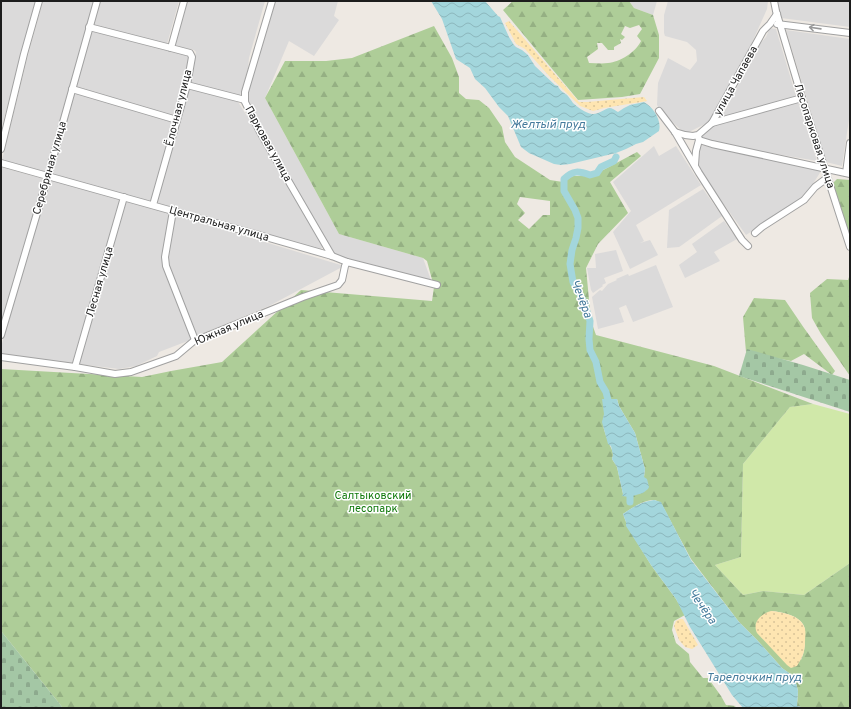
<svg xmlns="http://www.w3.org/2000/svg" width="851" height="709" font-family="Overpass,sans-serif">
<style>
.residential{fill:#dbdada}
.grass{fill:#d0e8a9}
.forest{fill:url(#forest-firs);fill-rule:evenodd}
.sand{fill:url(#sand-dots)}
.cemetery{fill:url(#cemetery-stones)}
.water{fill:url(#water-waves)}
.lines{fill:none;stroke-linecap:round;stroke-linejoin:round}
.river{stroke:#a3d6dc;stroke-width:7}
.minor-casing{stroke:#a1a1a1;stroke-width:8}
.minor{stroke:#fff;stroke-width:6}
.oneway{stroke:#999}
.labels{text-anchor:middle;dominant-baseline:central;stroke-width:3;stroke-linejoin:round;paint-order:stroke}
.street-label{font-size:11px;fill:#1d1d1d;stroke:#fff}
.park-label{font-size:11px;fill:#117a0c;stroke:#fff}
.water-label{font-size:12px;font-style:italic;fill:#457b9c;stroke:#fff}
</style>
<defs>
<pattern id="forest-firs" width="22" height="20" patternUnits="userSpaceOnUse"><rect width="22" height="20" fill="#aecd98"/><path d="M5 1l3.5 6h-7zM16 11l3.5 6h-7z" fill="#95b083"/></pattern>
<pattern id="sand-dots" width="8" height="8" patternUnits="userSpaceOnUse"><rect width="8" height="8" fill="#fee5b1"/><path d="M2 2h.1M6 6h.1" fill="none" stroke="#d9c498" stroke-width="1.8" stroke-linecap="round"/></pattern>
<pattern id="cemetery-stones" width="16" height="16" patternUnits="userSpaceOnUse"><rect width="16" height="16" fill="#a4c7a5"/><path d="M2 7V4a2 2 0 0 1 4 0v3zM10 15v-3a2 2 0 0 1 4 0v3z" fill="#8daa8e"/></pattern>
<pattern id="water-waves" width="16" height="10" patternUnits="userSpaceOnUse"><rect width="16" height="10" fill="#a3d6dc"/><path d="M0 5q4-4 8 0t8 0" fill="none" stroke="#8cb7bc"/></pattern>
</defs>
<rect width="100%" height="100%" fill="#eee9e3"/>
<!-- residential -->
<g class="residential">
<polygon points="1,1 36,1 1,130"/>
<polygon points="43,1 94,1 73,79 46,172 2,160 28,55"/>
<polygon points="99,1 179,1 167,44 92,25"/>
<polygon points="187,1 265,1 249,58 248,68 240,96 190,83 196,52 194,50 175,46"/>
<polygon points="276,1 338,1 334,16 339,20 314,56 289,41 265,98 339,234 423,258 432,283 333,254 246,101 246,92"/>
<polygon points="629,1 657,1 653,15 634,8"/>
<polygon points="668,1 768,1 767,9 746,56 720,101 721,102 712,118 709,122 687,133 682,131 660,110 657,105 658,83 668,58 690,70 697,61 696,50 687,42 665,36 664,33 664,15"/>
<polygon points="777,1 850,1 850,27 781,18"/>
<polygon points="770,28 776,29 796,96 721,118 748,66 759,45 766,37"/>
<polygon points="90,30 189,56 184,87 176,117 75,89"/>
<polygon points="786,30 850,39 850,113 842,166 826,162"/>
<polygon points="188,88 238,102 258,133 323,244 322,248 320,250 249,229 157,204 156,202"/>
<polygon points="74,93 174,121 151,204 51,175"/>
<polygon points="798,101 817,161 735,147 705,141 701,138 701,136 713,125"/>
<polygon points="700,145 821,171 803,200 772,218 746,235 702,174 698,166 697,160"/>
<polygon points="654,146 659,156 676,146 701,185 636,225 644,241 640,243 650,240 658,255 630,269 613,232 631,211 613,182"/>
<polygon points="1,167 44,179 1,323"/>
<polygon points="49,179 120,199 73,363 1,354 1,347"/>
<polygon points="703,189 722,216 682,245 679,247 667,248 669,210"/>
<polygon points="125,201 170,213 162,256 193,339 159,352 157,356 136,366 119,369 79,364"/>
<polygon points="176,215 344,266 269,306 197,336 168,266 167,255 174,222"/>
<polygon points="724,221 737,239 714,252 720,261 685,278 679,265 697,252 692,244"/>
<polygon points="616,250 623,271 604,278 606,283 602,285 603,286 593,293 591,290 587,268 596,268 595,254"/>
<polygon points="656,265 673,307 633,322 626,305 619,308 624,322 598,329 592,297 600,290 602,291 608,284 617,280 616,279 628,274 629,276"/>
</g>
<!-- grass -->
<polygon class="grass" points="813,404 850,414 850,563 804,595 763,591 743,595 715,565 741,557 743,464 790,407"/>
<!-- forest -->
<g class="forest">
<path d="M513,1H629L634,8L653,15L659,35V58L640,94L622,97L578,100L503,10ZM639,25L642,29L637,36L641,41C636,52 620,62 608,63C602,64 595,63 589,63L587,57L598,49L597,43H602L608,50H614V47L621,43L620,39L622,40L625,37L621,34L625,26L630,28Z"/>
<path d="M434,26L452,58L459,77V93L466,99L479,100L489,108L502,127L505,142L515,157L550,180L563,182L573,176H592L637,152L641,156L610,182L628,213L598,244L586,268L591,321L596,335L714,366L813,404L790,407L743,464L741,557L715,565L743,595L763,591L804,595L850,563V708H802L801,707L797,706L798,691L796,683L789,673L782,668L757,640L739,622L691,559L661,503C659,502 657,501 655,500C644,499 632,508 623,514L626,522L627,526L651,565L676,599L685,615L674,621L672,630L676,643L689,654L690,662L703,678H708L721,696L726,705L736,706L732,708H63L1,631V369L142,377L171,371L222,362L301,290L432,301L434,287L427,261L423,258L339,234L265,98L285,61H326L352,58ZM520,197L550,201V215H543L529,229L518,220L525,213L517,204ZM617,399L619,406L635,433L645,469L644,477L623,494L617,467L612,459C615,451 610,448 608,441C605,433 600,421 605,414C608,408 613,404 617,399ZM771,611C783,612 802,616 805,629C805,632 805,636 805,639C805,647 804,653 801,660Z"/>
<polygon points="837,179 850,180 850,239 832,184"/>
<polygon points="850,274 850,376 821,334 812,318 810,293 827,279 848,280"/>
<polygon points="754,298 785,300 804,328 835,371 832,375 804,354 791,361 746,352 743,317"/>
</g>
<!-- sand -->
<g class="sand">
<polygon points="509,21 579,102 587,102 644,97 647,101 604,108 593,111 580,106 549,76 525,49 516,44 505,23"/>
<path d="M771,611C783,612 802,616 805,629C806,633 805,638 805,642C805,652 802,658 797,666L791,668L787,665L757,633C752,622 761,614 771,611Z"/>
<polygon points="680,619 683,619 698,645 692,649 685,647 679,640 674,626 676,621"/>
</g>
<!-- cemetery -->
<g class="cemetery">
<polygon points="747,349 803,365 850,380 850,412 739,376"/>
<polygon points="1,631 63,708 1,708"/>
</g>
<!-- water -->
<g class="water">
<path d="M431,1H485L498,16L500,17L509,37L514,45L516,47L522,50L528,55L535,66L555,85L558,86C560,91 563,92 567,95C569,97 571,100 573,103C577,107 586,113 592,114C601,115 607,105 613,109C615,110 616,111 618,112L624,108L630,105L644,102C653,107 662,120 659,131L643,142L636,144L626,149L616,153L570,164L561,165L554,164L529,153L521,147L508,116L499,107L485,88L475,79L470,68L456,59L442,19Z"/>
<polygon points="602,399 617,399 619,406 635,433 645,469 644,477 647,479 649,487 648,489 643,493 629,497 622,496 623,494 617,467 612,459 613,455 611,446 608,444 602,422 604,414"/>
<path d="M654,500L661,502L691,560L739,622L757,640L782,668L789,673L796,683L798,691L797,706L801,707L802,708H743L732,695L690,627L676,599L651,565L626,526V522L623,514C633,507 641,502 654,500Z"/>
</g>
<g class="lines">
<!-- river -->
<g class="river">
<path d="M610,408L606,392L600,382L596,362L590,350L589,339L590,321L584,302L573,282L570,264L572,250L576,238L578,228V218L575,210L564,191V179C573,170 579,171 590,175L597,173L601,167L614,161L616,157"/>
<polyline points="630,502 630,488"/>
</g>
<!-- minor casing -->
<g class="minor-casing">
<g id="minor">
<polyline points="272,1 245,92 245,102 260,132 332,256"/>
<polyline points="774,1 776,11 802,98 850,247"/>
<polyline points="777,24 850,33"/>
<polyline points="89,27 171,48"/>
<polyline points="187,85 245,100"/>
<polyline points="72,89 177,120"/>
<polyline points="659,111 675,132 699,173 742,240 748,246"/>
<polyline points="712,123 802,98"/>
<polyline points="675,132 685,135 693,136 698,135 712,123 763,31 770,24 777,14"/>
<polyline points="699,140 712,144 850,174"/>
<polyline points="1,149 24,54 39,1"/>
<polyline points="1,163 248,232 332,256 347,262 437,285"/>
<polyline points="695,165 696,151 699,140 698,136"/>
<polyline points="846,173 850,143"/>
<polyline points="153,205 187,85 192,57 190,53 171,48 184,1"/>
<polyline points="173,211 165,257 166,266 195,340"/>
<polyline points="755,233 762,227 804,200 815,187 827,178"/>
<polyline points="1,335 48,176 97,1"/>
<polyline points="1,357 75,367 115,374 131,372 176,356 195,340 207,336 303,297 338,285 342,280 345,266 347,262"/>
<polyline points="75,367 124,197"/>
</g>
</g>
<!-- minor -->
<use href="#minor" class="minor"/>
</g>
<!-- one-way arrows -->
<defs><path id="oneway-shaft" d="M-6 0H5M1.5-3L5.5 0L1.5 3" fill="none" stroke-width="1.6" stroke-linecap="round" stroke-linejoin="round"/></defs>
<use class="oneway" href="#oneway-shaft" transform="translate(815 28) rotate(-172)"/>
<g class="labels">
<!-- street labels -->
<g class="street-label">
<text transform="translate(736 81) rotate(-61)">улица Чапаева</text>
<text transform="translate(179 108) rotate(-76)">Ёлочная улица</text>
<text transform="translate(814 136) rotate(72)">Лесопарковая улица</text>
<text transform="translate(268 144) rotate(61)">Парковая улица</text>
<text transform="translate(50 168) rotate(-74)">Серебряная улица</text>
<text transform="translate(219 224) rotate(16)">Центральная улица</text>
<text transform="translate(100 282) rotate(-74)">Лесная улица</text>
<text transform="translate(229 328) rotate(-23)">Южная улица</text>
</g>
<!-- park labels -->
<g class="park-label">
<text x="373" y="496">Салтыковский<tspan x="373" dy="13">лесопарк</tspan></text>
</g>
<!-- water labels -->
<g class="water-label">
<text x="548" y="125">Желтый пруд</text>
<text transform="translate(581 299) rotate(69)">Чечёра</text>
<text transform="translate(702 607) rotate(55)">Чечёра</text>
<text x="754" y="678">Тарелочкин пруд</text>
</g>
</g>
<!-- border -->
<rect width="851" height="709" fill="none" stroke="#1d1d1d" stroke-width="4"/>
</svg>
